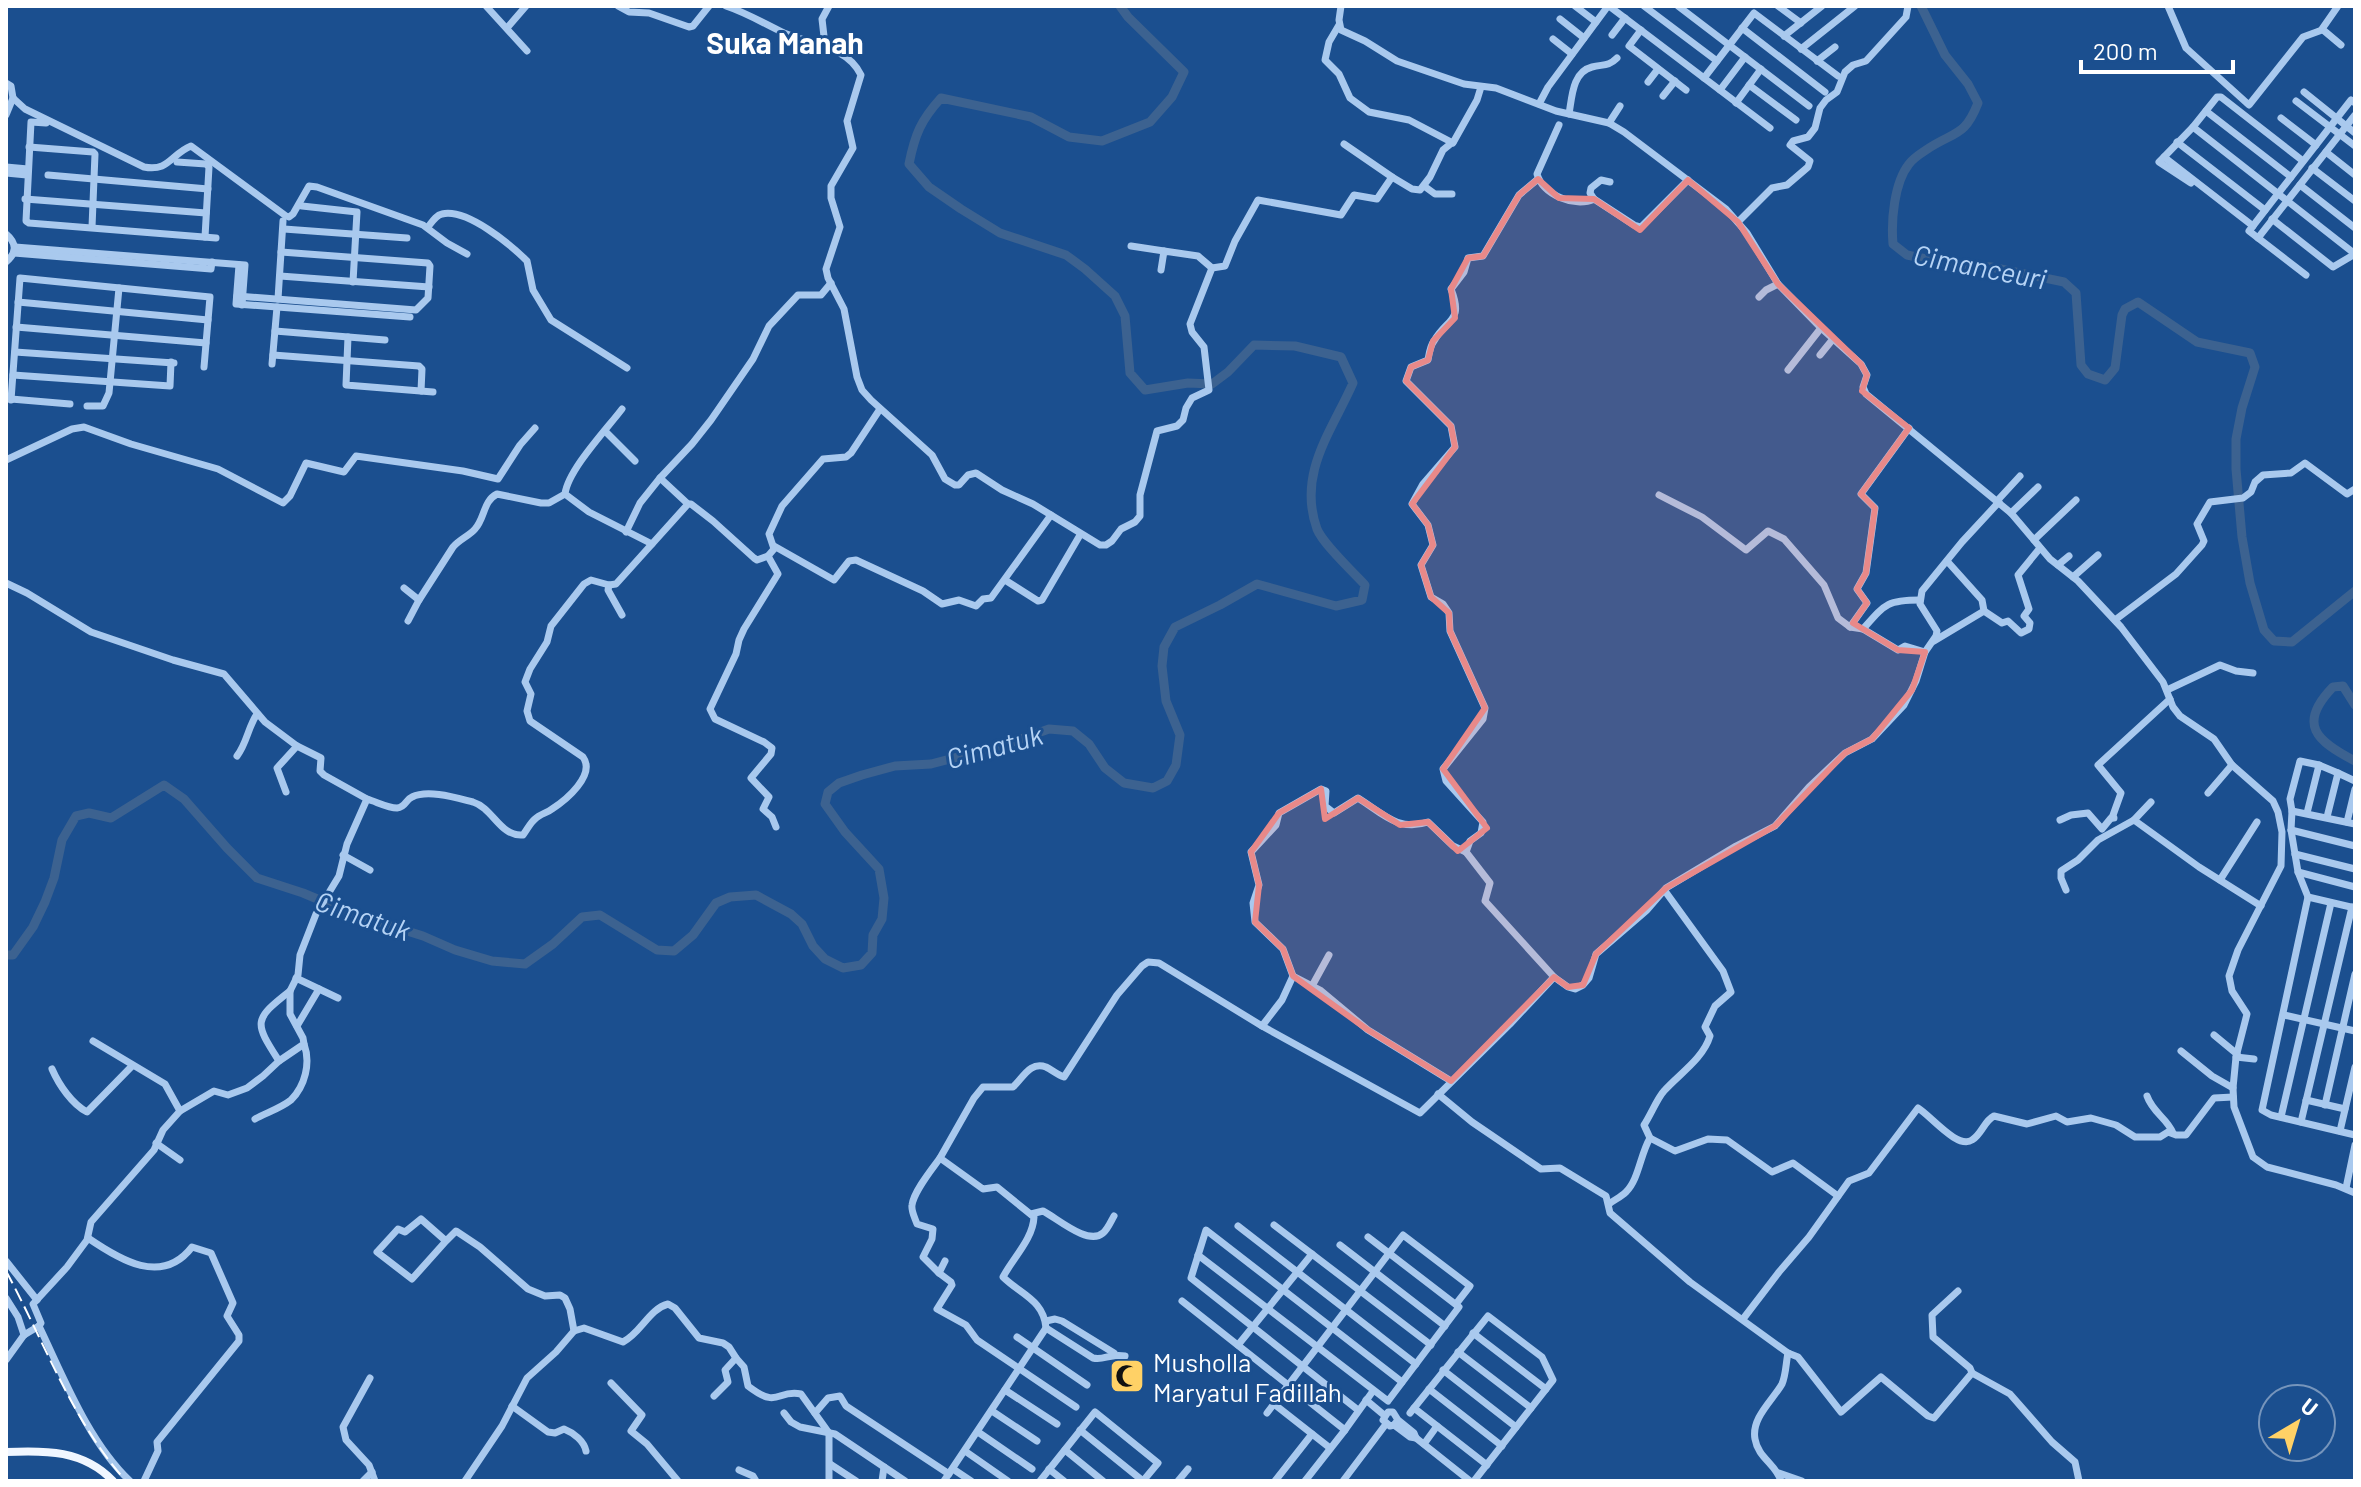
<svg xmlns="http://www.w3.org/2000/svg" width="2361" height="1487" font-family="Barlow,sans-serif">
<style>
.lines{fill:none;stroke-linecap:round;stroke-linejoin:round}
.river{stroke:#3c6290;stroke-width:9}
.minor{stroke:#a9c9ee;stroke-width:7}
.major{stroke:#f0f6ff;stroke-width:8}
.rail{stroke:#fff;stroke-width:2;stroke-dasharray:14 6;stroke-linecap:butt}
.marked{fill:#e88989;fill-opacity:0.2;stroke:#e88989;stroke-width:6;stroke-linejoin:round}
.labels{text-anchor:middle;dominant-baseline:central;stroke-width:6;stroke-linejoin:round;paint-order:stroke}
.poi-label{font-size:26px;fill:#fff;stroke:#1b4f8f;text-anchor:start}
.water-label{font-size:28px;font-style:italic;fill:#b5d3f5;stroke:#1b4f8f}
.quarter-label{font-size:30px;font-weight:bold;fill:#fff;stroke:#1b4f8f}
</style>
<rect width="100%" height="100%" fill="#1b4f8f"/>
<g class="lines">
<!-- river -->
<g class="river">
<path d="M1921,6L1945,55L1968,84L1978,103C1965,136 1956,131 1929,148C1923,152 1913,158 1909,164C1894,183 1891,221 1893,244L1907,255L1946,263L1991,267L2064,282L2076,293L2081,365L2088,374L2105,380L2115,368L2122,315L2125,309L2138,302L2197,342L2250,353L2255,367L2242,408L2236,439V469L2242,537L2250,583L2264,630L2274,641L2292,642L2355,591"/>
<path d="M2355,705L2343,686L2333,687C2297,724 2316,741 2355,761"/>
<path d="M6,955H13L33,927L45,902L54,878L62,840L76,816L89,813L111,818L164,785L184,799L227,848L257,878L303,893L353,914L423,936L455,950L492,961L525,964L553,944L582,917L600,915L657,950L674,951L693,935L716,903L730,897L756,895L791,914L802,924L813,946L825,959L843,968L861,965L872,953L873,935L882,919L884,898L879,869L845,832L825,804L828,792L839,783L862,775L895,766L931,764L1007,744L1049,729L1073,731L1089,744L1105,768L1124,783L1153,788L1167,781L1176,765L1180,735L1166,701L1162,666L1164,647L1175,627L1220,605L1257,584L1336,606L1362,600L1365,585C1353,572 1323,544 1317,529C1297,473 1332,431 1353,383L1341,357L1295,346L1254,345L1228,372L1212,384L1188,383L1145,390L1130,373L1125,316L1115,296L1085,269L1066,255L1000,233L961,209L929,187L909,164C915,134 921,120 941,98L1031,117L1069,137L1102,141L1150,122L1172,97L1184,72L1128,17L1120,6"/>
</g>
<!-- minor -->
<g class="minor">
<polyline points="486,6 527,51"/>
<polyline points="618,6 629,12 649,13 689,27 693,26 709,6"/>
<path d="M726,6C747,13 765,24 784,33C810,44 847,46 861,75L847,121L853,148L831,186V198L840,227L826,269L828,278L844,309L857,377L862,390L871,400L932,455L945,479L955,485H959L968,475L976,473L1002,490L1033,504L1100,545H1106L1112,541L1121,529L1135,522L1140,516V495L1157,431L1177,426L1183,420L1186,408L1192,398L1209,390L1204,347L1192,332L1190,324L1212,268L1225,266L1235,241L1258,200L1341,215L1354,195L1377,199L1392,177L1412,189L1420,190L1430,177L1443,150L1454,141L1477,100L1481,87"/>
<polyline points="1341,6 1339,20 1341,30 1365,41 1397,61 1464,84 1496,88 1556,111 1609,123 1624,132 1726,209 1747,233 1778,284 1821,328 1861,364 1867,375 1863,387 1866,394 2011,513 2050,559 2078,581 2121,627 2163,682 2173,707 2180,716 2214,739 2232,765 2273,801 2278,812 2282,832 2281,866 2238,950 2229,976 2232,991 2247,1014 2236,1057 2233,1088 2234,1107 2253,1157 2267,1167 2336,1185 2355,1193"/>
<polyline points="1575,6 1596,22"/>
<polyline points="1609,6 1770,128"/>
<polyline points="1644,6 1717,61"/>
<polyline points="1678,6 1809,106"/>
<polyline points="1778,6 1801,23"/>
<polyline points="2168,6 2186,48 2249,105 2303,37 2322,30"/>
<polyline points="2338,6 2322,29 2341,45"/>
<polyline points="1560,19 1584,38"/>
<polyline points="1339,25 1329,42 1325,60 1339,74 1350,98 1369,112 1409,120 1453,143"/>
<polyline points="507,28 526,6"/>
<polyline points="1742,28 1825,92"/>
<polyline points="1641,30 1629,46 1686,90"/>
<polyline points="1612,35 1625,18"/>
<polyline points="1784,36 1822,6"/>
<polyline points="1553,39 1572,54"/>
<polyline points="825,45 822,19 829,6"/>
<polyline points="1801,49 1855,6"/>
<polyline points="1817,61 1835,47"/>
<polyline points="1704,78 1754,13 1838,76"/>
<polyline points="1648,82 1658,69"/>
<path d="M6,83L11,86L13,98L25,109L144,167C169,172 171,154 191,146L286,216L289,217L293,214L309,186L317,187L423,225L447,243L467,254"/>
<polyline points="1749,85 1796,120"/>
<polyline points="1720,90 1745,57"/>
<polyline points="2304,92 2355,133"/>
<polyline points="1663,96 1675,81"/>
<polyline points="2296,101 2355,146"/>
<polyline points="1736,103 1761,69"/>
<polyline points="1539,104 1548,87 1608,6"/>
<polyline points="2206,111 2291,177"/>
<path d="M1569,114C1572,98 1572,72 1592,67C1603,64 1608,67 1617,58"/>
<polyline points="6,115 13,98"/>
<polyline points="2281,118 2316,145"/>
<polyline points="46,123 31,122 26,221 29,223 216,238"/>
<polyline points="1609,123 1620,106"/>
<path d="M1559,125L1537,174C1543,195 1575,208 1594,199L1634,225L1641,227L1688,180"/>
<polyline points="2193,127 2355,254"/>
<polyline points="2177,142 2265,210"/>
<polyline points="1344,144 1392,177"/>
<polyline points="29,147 93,152 95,154 92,227"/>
<polyline points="2326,152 2355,175"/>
<polyline points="2164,157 2159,162 2191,183"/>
<polyline points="177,162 206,164 209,167 205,237"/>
<polyline points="6,167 28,169"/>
<polyline points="2312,168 2355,201"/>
<polyline points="6,173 27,175"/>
<polyline points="48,175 208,189"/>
<path d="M1538,179L1519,195L1483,256L1468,258L1464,272L1451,289C1464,322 1447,318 1434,341C1430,346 1429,354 1428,360L1411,367L1406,381L1451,426L1455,447L1423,484L1412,504L1428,525L1433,545L1421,565L1431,597L1443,604L1449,613L1450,631L1485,708L1483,719L1443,769L1446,781L1483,822L1481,833L1470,841L1466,852L1490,883L1485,901L1554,977"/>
<polyline points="2300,185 2355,228"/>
<polyline points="1424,186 1435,194 1452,194"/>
<polyline points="25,199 206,213"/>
<polyline points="1594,199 1590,193 1591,188 1601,180 1610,182"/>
<polyline points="302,206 357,212 353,282"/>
<polyline points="2272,219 2333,267 2355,254"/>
<polyline points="1738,222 1772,188 1787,185 1808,167 1810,161 1790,145 1793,141 1808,137 1815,128 1820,108 1826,100 1837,92 1845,72 1853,65 1866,61 1906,17 1908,6"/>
<polyline points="2253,226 2164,157 2193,127 2217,97 2221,97 2303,161"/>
<path d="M428,227C432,222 436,215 442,214C467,208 511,245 527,261L533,290L551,320L627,368"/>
<polyline points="284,229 407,238"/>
<path d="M6,234C17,243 17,253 6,262"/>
<polyline points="2258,238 2355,115"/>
<polyline points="1131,246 1164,251"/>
<polyline points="15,247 245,265 242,305"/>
<polyline points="14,253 211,269 212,262"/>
<polyline points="239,265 236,304 410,317"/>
<polyline points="1161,270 1164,251 1198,256 1212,268"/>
<polyline points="2306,275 2249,231 2351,100 2355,103"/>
<polyline points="280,276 429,287"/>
<polyline points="237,296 416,310 428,298 430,266 428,263 281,252"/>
<polyline points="1759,297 1766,290 1778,284"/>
<polyline points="278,299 283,221"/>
<polyline points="18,302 208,320"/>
<polyline points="16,327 206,343"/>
<polyline points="275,331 385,340"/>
<polyline points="348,337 346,385 433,392"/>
<polyline points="15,352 174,363"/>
<polyline points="273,355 419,366 422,369 421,391"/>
<polyline points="1820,355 1833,339"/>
<polyline points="272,364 277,307"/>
<polyline points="1788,370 1821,328"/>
<polyline points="13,375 170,386 171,362"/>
<polyline points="11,399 70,404"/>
<polyline points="11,400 20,278 210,297 204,367"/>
<polyline points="87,406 103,406 109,393 119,288"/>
<path d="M622,409C606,430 568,470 565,494L589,512L652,544"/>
<polyline points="605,431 635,461"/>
<polyline points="6,460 72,429 84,427 131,444 218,469 283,503 290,496 306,463 344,472 356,456 463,471 498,479 520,445 535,428"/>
<polyline points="660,478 688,504"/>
<polyline points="1659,495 1702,517 1746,550 1768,531 1784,539 1824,585 1838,618 1850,627 1863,629 1898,650 1905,646 1925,652"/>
<polyline points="1997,501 2020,476"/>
<polyline points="2011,513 2038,487"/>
<polyline points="626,532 640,503 660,478 692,444 711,420 753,359 769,326 798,295 821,295 831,283"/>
<polyline points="2034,540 2076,500"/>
<polyline points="774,546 834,580 849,561 856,560 923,591 942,604 959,600 976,606 983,599 991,598 1051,515"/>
<polyline points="768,556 778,574 744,629 739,640 736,654 710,709 715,719 764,742 772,748 771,754 751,778 769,797 763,809 772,817 776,827"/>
<polyline points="2058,565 2069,556"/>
<polyline points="2073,577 2098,555"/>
<polyline points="1005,580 1038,601 1042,600 1080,535"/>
<polyline points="6,583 27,593 91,632 173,660 224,674 265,722 297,746 321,758 320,771 324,775 367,799"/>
<polyline points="609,585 608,590 622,615"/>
<polyline points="404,588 419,600"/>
<polyline points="1984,611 2002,623 2008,621 2021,633 2029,629 2030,623 2024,616 2029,609 2018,575 2040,548"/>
<polyline points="2115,620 2176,574 2202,545 2204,541 2197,524 2210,502 2243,498 2251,492 2255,482 2263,475 2291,473 2305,463 2347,494 2355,489"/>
<path d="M408,621L419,600L453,547C460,539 469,536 475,529C485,518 483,501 497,494L541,503H549L565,494"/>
<polyline points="1850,627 1867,603 1857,589 1866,573 1875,508 1861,494 1909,428"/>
<path d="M1863,629C1885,604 1887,600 1920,600"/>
<polyline points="1934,641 1984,611 1982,600 1947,561"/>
<polyline points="2167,690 2220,665 2236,671 2253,673"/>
<path d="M237,756C247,743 248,727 257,714"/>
<polyline points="2319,765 2300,761 2290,799 2292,811 2291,830 2298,872 2308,897 2355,908"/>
<polyline points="286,792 277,768 297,746"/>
<polyline points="2208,793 2232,765"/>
<polyline points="2292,811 2355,824"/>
<polyline points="2307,813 2319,765 2338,773"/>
<polyline points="2327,817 2338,773 2355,781"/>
<polyline points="2112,818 2121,793 2098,765 2170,699"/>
<polyline points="2060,820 2071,815 2088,813 2102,829 2111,818 2114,818"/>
<polyline points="2134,820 2151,802"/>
<polyline points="2347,822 2355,789"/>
<polyline points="2291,830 2355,846"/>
<polyline points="2295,854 2355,869"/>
<polyline points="343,855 370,870"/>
<polyline points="2298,872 2355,887"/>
<polyline points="2220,880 2257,822"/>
<polyline points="2066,890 2061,878 2061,871 2078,860 2098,840 2134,820 2199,867 2261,906"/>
<path d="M1665,891L1723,971L1731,992L1715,1006L1705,1027L1710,1036C1703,1059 1679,1074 1664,1091C1658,1097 1650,1116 1644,1125L1650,1138L1675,1151L1708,1139L1727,1140L1772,1172L1793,1163L1838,1196"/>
<polyline points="2308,897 2262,1110 2271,1115 2355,1135"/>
<polyline points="296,978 338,998"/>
<polyline points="1312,986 1329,955"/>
<polyline points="2284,1015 2355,1031"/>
<polyline points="297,1026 319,989"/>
<polyline points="1262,1026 1282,1000 1293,976"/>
<polyline points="2214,1035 2237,1054"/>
<polyline points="93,1041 165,1084 180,1111"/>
<polyline points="2181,1051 2212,1076 2233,1088"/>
<polyline points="2236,1057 2254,1059"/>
<path d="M279,1061C254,1022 253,1020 290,991"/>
<path d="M52,1069C59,1085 72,1104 87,1112L132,1066"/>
<path d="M1451,1081L1368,1030L1320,990L1293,976L1283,949L1255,922L1253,903L1259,885L1251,852L1276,825L1279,813L1321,789L1326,791L1325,806L1334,813L1358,798C1382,813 1398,832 1428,822L1453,846L1466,852"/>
<polyline points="1438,1094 1472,1122 1541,1169 1560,1168 1606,1196 1610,1213 1690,1282 1788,1353 1798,1357 1841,1412 1881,1377 1928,1416 1934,1418 1972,1373 2010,1394 2052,1442 2075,1462 2079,1481"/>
<path d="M2147,1096C2153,1113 2167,1118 2173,1133"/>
<polyline points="2306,1100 2345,1109"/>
<polyline points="2325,1105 2355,974"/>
<polyline points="2281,1117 2331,903"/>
<path d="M255,1119C266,1113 281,1108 291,1100C305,1086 311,1063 304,1044"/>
<polyline points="2301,1122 2352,907"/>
<polyline points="2340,1131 2355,1067"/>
<polyline points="156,1143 180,1160"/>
<polyline points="2346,1188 2355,1145"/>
<path d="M1609,1204C1614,1200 1621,1197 1626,1192C1639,1179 1640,1155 1650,1138"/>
<path d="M1031,1214L1043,1211C1057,1218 1088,1246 1103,1233C1108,1229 1111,1221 1114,1216"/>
<polyline points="1274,1225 1431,1345"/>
<polyline points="1238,1226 1416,1364"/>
<path d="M88,1238C120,1260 162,1286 192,1247L211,1253L233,1303L227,1316L239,1335V1341L157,1442L158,1451L144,1481"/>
<polyline points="446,1241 412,1279 377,1252 398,1229 405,1232 421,1219 446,1241 456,1231 480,1247 528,1289 545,1296 560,1295 565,1298 570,1309 574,1331"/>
<polyline points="1340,1245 1445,1326"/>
<polyline points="1198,1255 1388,1401 1459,1307 1368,1237"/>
<polyline points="6,1261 37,1300"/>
<polyline points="945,1261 939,1273 951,1282 952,1285 937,1309 966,1325 977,1340 1076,1407"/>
<path d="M939,1273L923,1257L932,1239L933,1229L917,1224C915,1218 911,1211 912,1205C914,1191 932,1169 940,1158"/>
<polyline points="1958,1291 1932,1315 1933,1337 1970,1368 1972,1373"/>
<polyline points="6,1298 18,1317 24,1335"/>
<polyline points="1182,1301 1345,1430 1373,1391"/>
<path d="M1743,1319L1779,1272L1809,1237L1849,1181L1869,1173L1918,1108C1931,1116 1958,1150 1972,1140C1982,1134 1984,1121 1994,1116L2027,1124L2056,1116L2067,1122L2091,1118L2116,1125L2135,1137H2160L2168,1132L2176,1135H2186L2214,1098L2233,1097"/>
<polyline points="1046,1321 1055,1319 1062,1321 1114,1353"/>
<polyline points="1473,1333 1546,1389"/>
<polyline points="1017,1337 1087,1385"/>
<polyline points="1238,1345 1312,1254"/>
<polyline points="1458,1352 1531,1408"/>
<path d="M1125,1356C1109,1353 1104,1361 1093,1358L1046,1328C1044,1300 1020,1294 1003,1277C1013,1258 1033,1239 1034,1217L997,1187L983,1189L940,1158L974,1098L983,1087H1013C1023,1078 1030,1061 1046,1067C1052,1070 1058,1075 1064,1077L1117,995L1142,966L1148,962L1159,963L1262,1026L1420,1113L1510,1024L1554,977L1568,987L1575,989L1583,985L1589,978L1596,954L1647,910L1666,888L1736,846L1775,826L1809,787L1845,753L1872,739L1904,705L1916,681L1925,652L1936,636L1937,631L1920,604L1922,591L1962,542L1999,502"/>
<polyline points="6,1360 24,1335 39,1326"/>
<polyline points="1443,1370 1516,1427"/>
<polyline points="370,1378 343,1427 346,1440 369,1465 375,1481"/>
<polyline points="611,1383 642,1415 631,1431 647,1444 678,1481"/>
<polyline points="1429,1389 1502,1446"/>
<polyline points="1005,1390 1057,1424"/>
<polyline points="714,1396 728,1382 725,1370 736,1358"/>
<polyline points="1366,1400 1384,1415"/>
<polyline points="1274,1404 1330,1448"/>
<path d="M512,1406L548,1432L555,1433L564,1429C574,1433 584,1441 586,1451"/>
<polyline points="1414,1408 1487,1465"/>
<polyline points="1358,1410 1191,1278 1206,1230 1402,1382"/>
<polyline points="992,1411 1037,1441"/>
<polyline points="784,1413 791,1422 800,1427 835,1434 905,1481"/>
<polyline points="815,1413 828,1398 840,1396 846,1406 949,1474"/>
<polyline points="1267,1413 1403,1235 1470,1286 1456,1304"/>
<polyline points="1410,1413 1488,1316 1542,1357 1553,1380 1474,1481"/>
<polyline points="1398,1420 1394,1425 1390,1426 1383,1420 1388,1412 1393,1412 1398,1420 1414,1433 1416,1438 1470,1481"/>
<polyline points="1394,1425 1410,1437 1416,1438"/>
<polyline points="1080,1430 1143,1481"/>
<polyline points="978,1432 1032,1469"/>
<polyline points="1424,1444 1437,1426"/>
<polyline points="1065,1450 1103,1481"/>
<polyline points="965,1451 1008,1481"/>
<polyline points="830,1464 856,1481"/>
<polyline points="953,1469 971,1481"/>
<polyline points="1049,1469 1064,1481"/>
<polyline points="739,1470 753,1476 756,1481"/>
<polyline points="1779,1473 1802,1481"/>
<path d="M130,1481C88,1441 64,1378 39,1326L41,1323L33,1304L67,1267L87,1240L91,1222L154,1150L163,1130L180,1111L214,1091L228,1095L247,1088L263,1076L279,1061L304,1044L303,1038L290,1014V991L298,975L300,955L316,914L339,876L347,844L367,799C377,802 388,808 397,808C406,807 405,800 412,797C428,789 457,798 473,802C493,808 500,837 523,835C527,830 530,823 535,819C540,814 547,813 552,809C566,800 596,775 583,757L530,721L527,711L531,694L525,682L530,669L547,642L551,626L584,584L591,580L609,585L616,584L688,504H691L713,521L754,558L757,560L768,556L774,549L769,534L782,506L823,459L846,457L851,453L880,409"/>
<polyline points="363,1481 372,1472"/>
<path d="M465,1481L502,1426L527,1378L556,1352L574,1331L584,1328L623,1342C641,1333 649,1309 668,1304L675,1308L699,1338L723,1343L729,1347L736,1358L744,1367L748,1386C779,1410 776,1389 801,1394L829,1433V1481"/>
<polyline points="882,1481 884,1467"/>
<polyline points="944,1481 1046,1328"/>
<polyline points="1040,1481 1095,1412 1158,1463 1143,1481"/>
<polyline points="1178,1481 1188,1469"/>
<polyline points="1275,1481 1312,1434"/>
<polyline points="1305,1481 1345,1430"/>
<polyline points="1343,1481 1386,1424"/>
<path d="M1781,1481C1776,1464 1758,1458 1755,1439C1751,1418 1773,1400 1782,1384C1786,1375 1786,1362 1788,1353"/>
</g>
<!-- major -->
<path class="major" d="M6,1452C45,1450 84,1450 113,1481"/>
<!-- rail -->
<path class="rail" d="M6,1271C44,1341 72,1421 126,1481"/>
</g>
<!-- marked area -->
<path class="marked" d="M1538,179L1559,198L1594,199L1640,230L1688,180L1738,222L1778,284L1861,364L1867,375L1862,391L1909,428L1861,494L1875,508L1866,573L1857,589L1867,603L1853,623L1898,650L1925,652L1912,690L1872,739L1845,753L1775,826L1666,888L1596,954L1583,985L1568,987L1554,977L1451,1081L1368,1030L1293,976L1283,949L1255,922L1259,885L1251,852L1279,813L1321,789L1325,819L1358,798L1400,825L1428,822L1458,851L1487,828L1443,769L1485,708L1450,631L1449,613L1431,597L1421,565L1433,545L1428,525L1412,504L1455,447L1451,426L1406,381L1411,367L1428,360L1433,341L1455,318L1451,289L1468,258L1483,256L1519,195Z"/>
<!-- icons -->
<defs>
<g id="mosque-square" transform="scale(1.8)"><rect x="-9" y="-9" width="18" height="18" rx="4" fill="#ffd166" stroke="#1b4f8f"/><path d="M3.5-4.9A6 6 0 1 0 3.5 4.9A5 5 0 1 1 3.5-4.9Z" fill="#111"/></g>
</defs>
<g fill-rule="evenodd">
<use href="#mosque-square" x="1127" y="1376"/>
</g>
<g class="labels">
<!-- poi labels -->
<g class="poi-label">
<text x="1153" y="1361">Musholla<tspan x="1153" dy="30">Maryatul Fadillah</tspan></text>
</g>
<!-- water labels -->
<g class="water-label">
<text transform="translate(1980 266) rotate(11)">Cimanceuri</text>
<text transform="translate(994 746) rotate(-15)">Cimatuk</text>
<text transform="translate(363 915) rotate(19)">Cimatuk</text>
</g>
<!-- quarter labels -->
<g class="quarter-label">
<text x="785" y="42">Suka Manah</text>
</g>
</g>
<!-- border -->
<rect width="2361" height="1487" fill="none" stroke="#ffffff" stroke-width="16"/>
<!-- north arrow -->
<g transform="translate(2297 1423) rotate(38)"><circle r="38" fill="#1b4f8f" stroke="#7695bc" stroke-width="2"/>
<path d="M0-6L14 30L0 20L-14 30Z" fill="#ffd166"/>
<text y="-12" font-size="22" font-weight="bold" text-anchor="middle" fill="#ffffff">U</text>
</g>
<!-- scale -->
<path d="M2081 60v12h152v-12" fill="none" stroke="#ffffff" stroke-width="4"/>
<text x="2093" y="60" font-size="24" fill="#ffffff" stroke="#1b4f8f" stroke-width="6" paint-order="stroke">200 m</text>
</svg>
